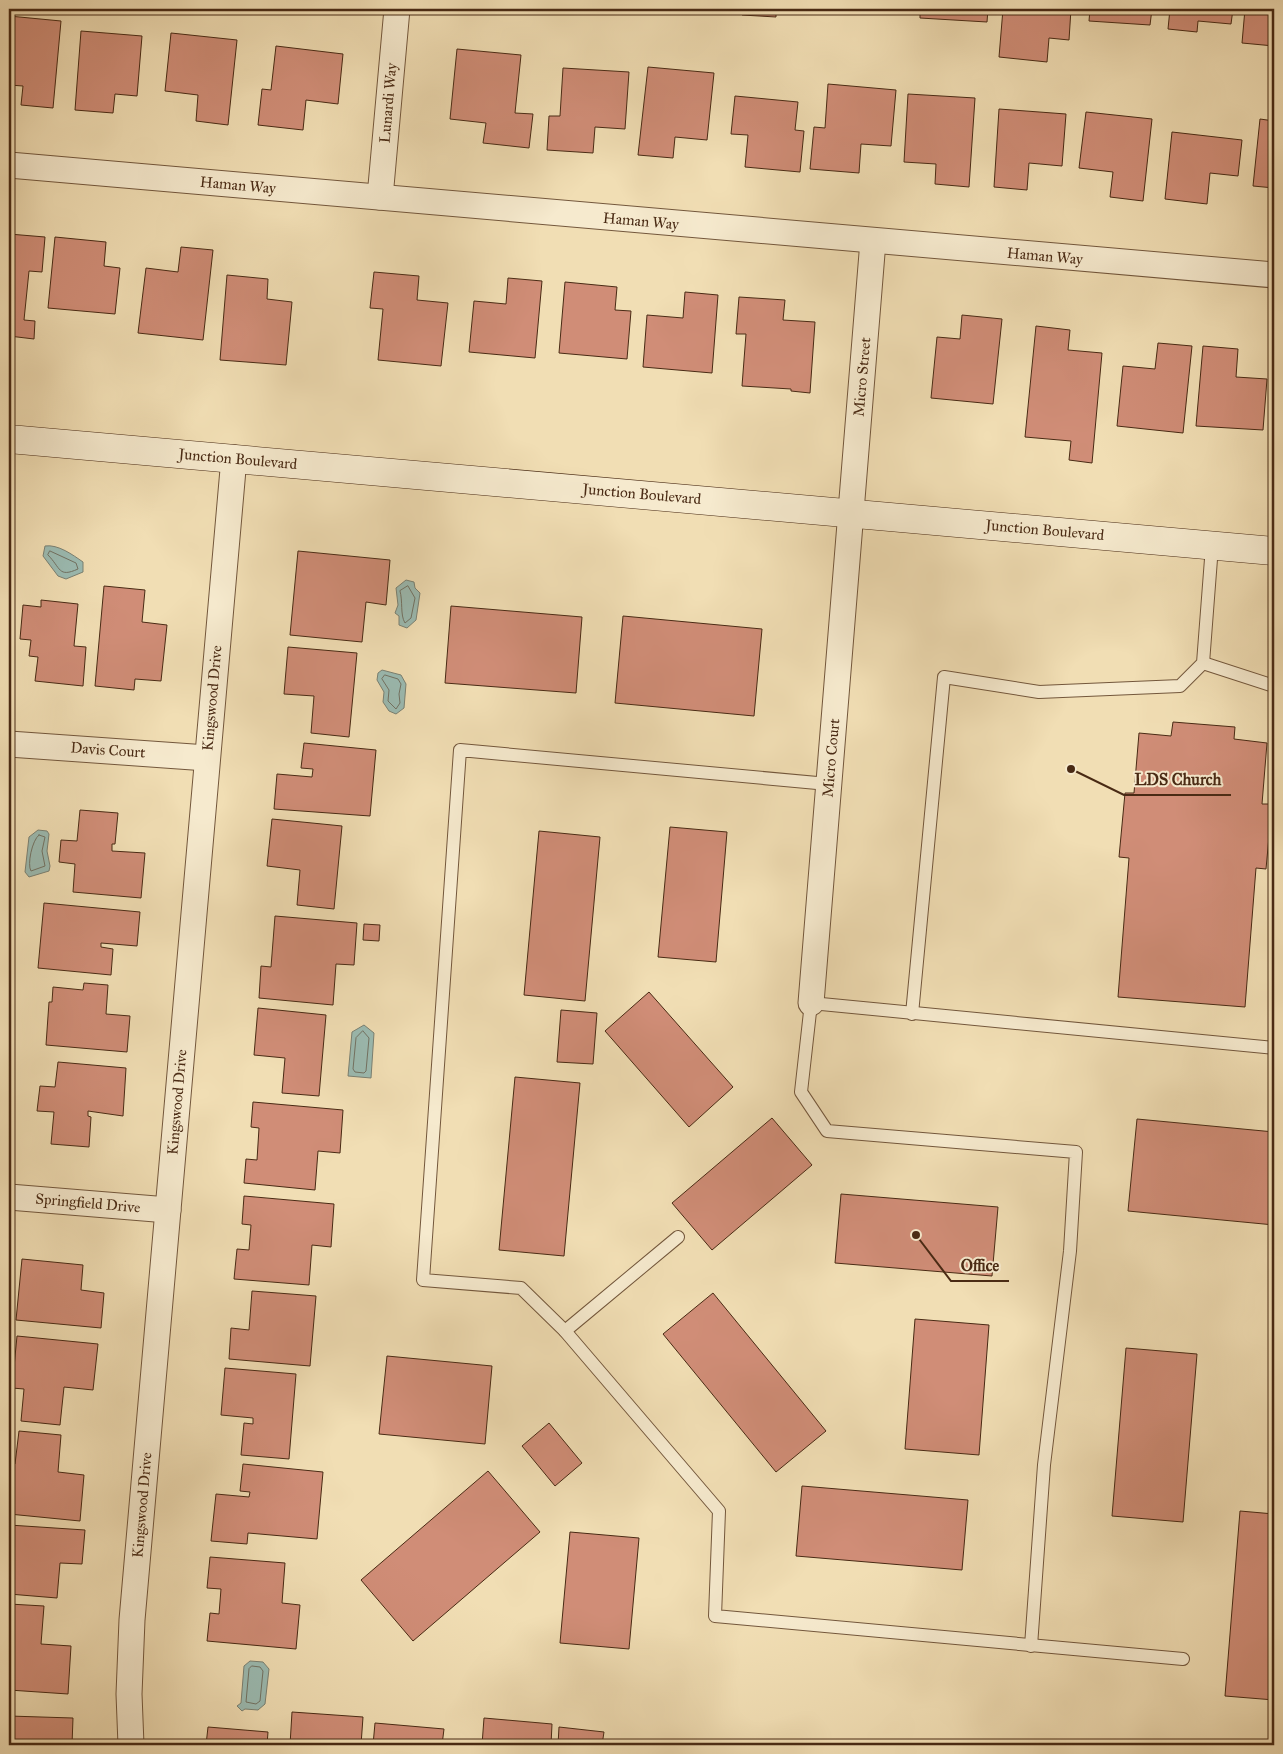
<svg xmlns="http://www.w3.org/2000/svg" width="1283" height="1754" font-family="'IM FELL Great Primer',serif">
<style>
.water{fill:#9bbbb2;stroke:#7a8173}
.lines{fill:none;stroke-linecap:round;stroke-linejoin:round}
.shore{stroke:#727263;stroke-width:1}
.building{fill:#d08d77;stroke:#492a14}
.service-casing{stroke:#73573c;stroke-width:14}
.minor-casing{stroke:#73573c;stroke-width:27}
.secondary-casing{stroke:#492a14;stroke-width:29}
.service{stroke:#f6eace;stroke-width:12}
.minor{stroke:#f6eace;stroke-width:25}
.secondary{stroke:#f6eace;stroke-width:28}
.labels{text-anchor:middle;dominant-baseline:central;stroke-width:4;stroke-linejoin:round;paint-order:stroke}
.street-label{font-size:15px;fill:#492a14;stroke:#f6eace}
.leader{fill:none;stroke:#492a14;stroke-width:2}
.callout-dot{fill:#492a14;stroke:#f6eace;stroke-width:2}
.callout-label{font-size:16px;text-anchor:middle;font-weight:bold;fill:#492a14;stroke:#f6eace;stroke-width:4;stroke-linejoin:round;paint-order:stroke}
</style>
<rect width="100%" height="100%" fill="#f1deb4"/>
<filter id="stains"><feTurbulence type="fractalNoise" baseFrequency=".004" numOctaves="4"/><feColorMatrix values="0 0 0 0 .2 0 0 0 0 .09 0 0 0 0 .02 0 0 0 .5 -.17"/></filter>
<radialGradient id="worn" r=".72"><stop offset=".6" stop-color="#630" stop-opacity="0"/><stop offset="1" stop-color="#630" stop-opacity=".3"/></radialGradient>
<!-- water -->
<g class="water">
<path d="M45,546C58,544 73,555 83,562V572L66,579L58,576L43,556Z"/>
<polygon points="406,580 414,582 415,588 420,593 416,620 407,628 399,625 399,616 395,613 398,605 396,588"/>
<polygon points="382,670 401,675 406,684 404,708 396,714 389,711 383,702 384,692 377,680 378,673"/>
<polygon points="38,830 47,831 49,834 47,851 50,866 49,871 29,877 25,872 29,837"/>
<polygon points="364,1025 374,1033 371,1078 348,1076 352,1032"/>
<polygon points="250,1661 263,1662 269,1669 265,1704 258,1710 245,1709 242,1711 237,1706 241,1703 244,1666"/>
</g>
<g class="lines">
<!-- shore -->
<g class="shore">
<path d="M50,551L76,563L78,569C58,578 61,568 48,555Z"/>
<path d="M408,586L415,598L411,618L405,623C400,615 403,601 400,591Z"/>
<polygon points="385,675 398,679 401,684 399,694 400,703 396,709 388,701 389,690 382,679"/>
<path d="M39,835L45,837L42,851L45,866L31,871C27,865 32,840 39,835Z"/>
<polygon points="363,1031 369,1038 366,1071 364,1073 355,1072 353,1069 356,1038"/>
<polygon points="252,1666 260,1667 263,1671 260,1701 256,1704 246,1702 249,1669"/>
</g>
</g>
<!-- building -->
<g class="building">
<polygon points="743,9 776,9 776,17 742,15"/>
<polygon points="920,9 988,9 987,22 920,18"/>
<polygon points="1003,9 1071,9 1069,40 1049,38 1047,62 999,57"/>
<polygon points="1090,9 1152,9 1150,25 1089,21"/>
<polygon points="1170,9 1233,9 1231,24 1198,21 1197,32 1168,29"/>
<polygon points="1245,9 1274,9 1274,46 1242,43"/>
<polygon points="9,16 61,21 53,108 21,105 23,86 9,85"/>
<polygon points="81,31 142,36 137,96 115,94 113,113 75,110"/>
<polygon points="171,33 237,40 228,125 196,121 198,95 165,91"/>
<polygon points="276,46 343,54 338,104 306,100 303,130 258,125 262,89 271,90"/>
<polygon points="457,49 521,55 515,113 533,114 529,148 483,143 486,123 450,119"/>
<polygon points="648,67 714,73 707,140 675,137 673,158 638,155"/>
<polygon points="563,68 629,72 625,129 595,127 593,153 547,150 549,116 560,116"/>
<polygon points="828,84 896,90 891,146 861,144 859,173 810,169 814,127 825,128"/>
<polygon points="908,94 975,98 969,187 935,184 936,164 904,162"/>
<polygon points="735,96 798,102 795,130 804,131 800,172 745,167 748,135 731,134"/>
<polygon points="999,109 1066,114 1062,166 1029,163 1027,190 994,187"/>
<polygon points="1086,112 1152,119 1143,201 1110,197 1113,172 1079,168"/>
<polygon points="1260,119 1274,121 1274,188 1253,186"/>
<polygon points="1172,132 1242,140 1238,176 1210,173 1207,204 1165,199"/>
<polygon points="9,234 45,237 42,272 29,271 24,320 35,321 34,339 9,336"/>
<polygon points="55,237 106,242 104,266 120,268 115,314 48,308"/>
<polygon points="181,247 213,250 203,340 138,333 146,268 178,272"/>
<polygon points="374,272 419,276 417,300 448,303 441,366 378,360 383,309 370,308"/>
<polygon points="227,275 268,279 267,299 292,302 286,365 220,360"/>
<polygon points="508,278 542,281 535,358 469,352 474,301 506,304"/>
<polygon points="565,282 617,287 615,310 631,311 627,359 559,353"/>
<polygon points="685,292 718,295 712,373 643,367 647,315 683,318"/>
<polygon points="739,297 785,300 783,320 815,322 810,393 791,391 791,389 742,386 746,334 736,334"/>
<polygon points="962,315 1002,319 993,404 931,398 937,337 960,339"/>
<polygon points="1036,326 1070,330 1068,350 1102,353 1092,463 1069,460 1071,441 1025,437"/>
<polygon points="1158,343 1192,346 1183,433 1117,426 1123,366 1155,369"/>
<polygon points="1203,346 1238,349 1236,377 1267,379 1263,430 1196,426"/>
<polygon points="298,551 390,560 386,605 366,602 362,642 290,635"/>
<polygon points="104,586 145,590 142,622 167,625 161,681 135,679 134,690 95,686"/>
<polygon points="9,595 13,595 9,642"/>
<polygon points="41,600 78,604 74,646 86,647 83,686 35,681 38,657 29,656 31,640 20,639 23,605 41,607"/>
<polygon points="451,606 582,617 576,693 445,683"/>
<polygon points="623,616 762,629 754,716 615,703"/>
<polygon points="288,647 357,653 349,737 311,733 314,696 284,694"/>
<polygon points="1173,722 1235,727 1234,739 1267,743 1262,804 1272,804 1266,869 1256,868 1245,1007 1118,997 1129,858 1119,857 1125,793 1134,793 1139,733 1171,736"/>
<polygon points="304,743 376,750 370,816 274,809 277,774 312,777 313,769 301,768"/>
<polygon points="80,810 118,813 115,844 112,844 112,851 145,853 141,898 73,892 75,864 59,862 61,840 77,841"/>
<polygon points="272,819 342,826 334,909 297,905 300,870 267,866"/>
<polygon points="670,827 727,832 716,962 658,957"/>
<polygon points="539,831 600,837 585,1001 524,995"/>
<polygon points="44,903 140,912 137,946 101,943 101,947 113,949 111,975 38,968"/>
<polygon points="275,916 357,923 354,965 336,964 333,1005 259,998 261,966 271,967"/>
<polygon points="364,924 380,925 379,941 363,940"/>
<polygon points="84,983 108,985 106,1014 130,1016 127,1052 46,1045 49,1002 52,1002 53,987 83,990"/>
<polygon points="649,992 733,1087 689,1127 605,1031"/>
<polygon points="258,1008 326,1015 319,1096 282,1093 285,1058 254,1055"/>
<polygon points="561,1010 597,1013 593,1064 557,1062"/>
<polygon points="58,1062 126,1068 123,1116 88,1111 88,1116 91,1117 89,1147 51,1144 54,1112 37,1111 40,1086 55,1087"/>
<polygon points="515,1077 580,1083 564,1256 499,1250"/>
<polygon points="253,1102 343,1110 340,1153 318,1151 315,1190 244,1183 246,1159 257,1160 259,1128 251,1127"/>
<polygon points="772,1118 812,1165 712,1250 672,1203"/>
<polygon points="1137,1119 1274,1132 1274,1225 1128,1211"/>
<polygon points="841,1194 998,1207 992,1276 835,1263"/>
<polygon points="244,1196 334,1204 331,1247 312,1245 309,1285 234,1279 237,1249 249,1250 251,1225 242,1224"/>
<polygon points="22,1259 83,1265 81,1290 104,1293 101,1328 16,1320"/>
<polygon points="252,1291 316,1296 310,1366 229,1359 231,1328 249,1330"/>
<polygon points="713,1293 826,1431 776,1472 663,1334"/>
<polygon points="915,1319 989,1325 979,1455 905,1449"/>
<polygon points="17,1336 98,1344 93,1390 64,1387 60,1425 21,1421 24,1389 12,1388"/>
<polygon points="1126,1348 1197,1354 1183,1522 1112,1516"/>
<polygon points="387,1356 492,1366 485,1444 379,1434"/>
<polygon points="225,1368 296,1374 289,1459 241,1455 244,1423 253,1424 253,1418 221,1415"/>
<polygon points="549,1423 582,1463 555,1486 522,1446"/>
<polygon points="19,1431 61,1435 58,1472 84,1475 80,1521 9,1514 9,1464 15,1464"/>
<polygon points="243,1464 323,1472 317,1539 248,1533 247,1544 211,1541 216,1494 249,1497 250,1492 240,1491"/>
<polygon points="488,1471 540,1532 413,1641 361,1580"/>
<polygon points="802,1486 968,1500 962,1570 796,1556"/>
<polygon points="1240,1511 1274,1514 1274,1700 1225,1696"/>
<polygon points="9,1525 85,1530 82,1564 60,1563 57,1598 9,1594"/>
<polygon points="570,1532 639,1538 629,1649 560,1643"/>
<polygon points="210,1557 285,1563 282,1603 300,1605 296,1649 207,1641 210,1613 219,1614 221,1589 207,1588"/>
<polygon points="9,1604 44,1606 41,1644 71,1646 68,1694 9,1690"/>
<polygon points="292,1712 363,1717 361,1745 290,1745"/>
<polygon points="9,1716 73,1718 72,1745 9,1745"/>
<polygon points="484,1718 552,1724 551,1745 482,1745"/>
<polygon points="375,1723 444,1729 442,1745 373,1745"/>
<polygon points="208,1727 268,1732 267,1745 206,1745"/>
<polygon points="559,1727 604,1732 602,1745 558,1745"/>
</g>
<g class="lines">
<!-- service casing -->
<g class="service-casing">
<g id="service">
<polyline points="1203,663 1274,686"/>
<polyline points="828,784 460,750 423,1280 521,1288 565,1331 719,1511 715,1616 1183,1659"/>
<polyline points="912,1014 944,677 1039,692 1180,686 1203,663 1212,546"/>
<polyline points="565,1331 678,1237"/>
<polyline points="1031,1646 1044,1465 1070,1251 1076,1152 827,1131 801,1092 811,1003 1274,1048"/>
</g>
</g>
<!-- minor casing -->
<g class="minor-casing">
<g id="minor">
<polyline points="9,165 1274,275"/>
<polyline points="380,197 397,9"/>
<polyline points="9,744 207,758"/>
<polyline points="811,1003 873,241"/>
<polyline points="9,1197 168,1210"/>
<polyline points="131,1745 129,1694 132,1620 234,458"/>
</g>
</g>
<!-- secondary casing -->
<g class="secondary-casing">
<polyline id="secondary" points="9,439 1274,551"/>
</g>
<!-- service -->
<use href="#service" class="service"/>
<!-- minor -->
<use href="#minor" class="minor"/>
<!-- secondary -->
<use href="#secondary" class="secondary"/>
</g>
<g class="labels">
<!-- street labels -->
<g class="street-label">
<text transform="translate(388 103) rotate(-85)">Lunardi Way</text>
<text transform="translate(238 185) rotate(5)">Haman Way</text>
<text transform="translate(641 221) rotate(5)">Haman Way</text>
<text transform="translate(1045 256) rotate(5)">Haman Way</text>
<text transform="translate(862 377) rotate(-85)">Micro Street</text>
<text transform="translate(238 459) rotate(5)">Junction Boulevard</text>
<text transform="translate(642 494) rotate(5)">Junction Boulevard</text>
<text transform="translate(1045 530) rotate(5)">Junction Boulevard</text>
<text transform="translate(212 698) rotate(-85)">Kingswood Drive</text>
<text transform="translate(108 750) rotate(4)">Davis Court</text>
<text transform="translate(831 758) rotate(-85)">Micro Court</text>
<text transform="translate(177 1102) rotate(-85)">Kingswood Drive</text>
<text transform="translate(88 1203) rotate(5)">Springfield Drive</text>
<text transform="translate(142 1505) rotate(-85)">Kingswood Drive</text>
</g>
</g>
<!-- callouts -->
<path class="leader" d="M1071 769L1124 795H1231M916 1235L951 1281H1009"/>
<g class="callout-dot">
<circle cx="1071" cy="769" r="5"/>
<circle cx="916" cy="1235" r="5"/>
</g>
<g class="callout-label">
<text x="1178" y="785">LDS Church</text>
<text x="980" y="1271">Office</text>
</g>
<!-- margin -->
<rect width="1283" height="1754" fill="none" stroke="#f1deb4" stroke-width="30"/>
<rect x="10" y="10" width="1263" height="1734" fill="none" stroke="#492a14" stroke-width="2.5"/>
<rect x="15" y="15" width="1253" height="1724" fill="none" stroke="#492a14"/>
<rect width="100%" height="100%" filter="url(#stains)"/>
<rect width="100%" height="100%" fill="url(#worn)"/>
</svg>
